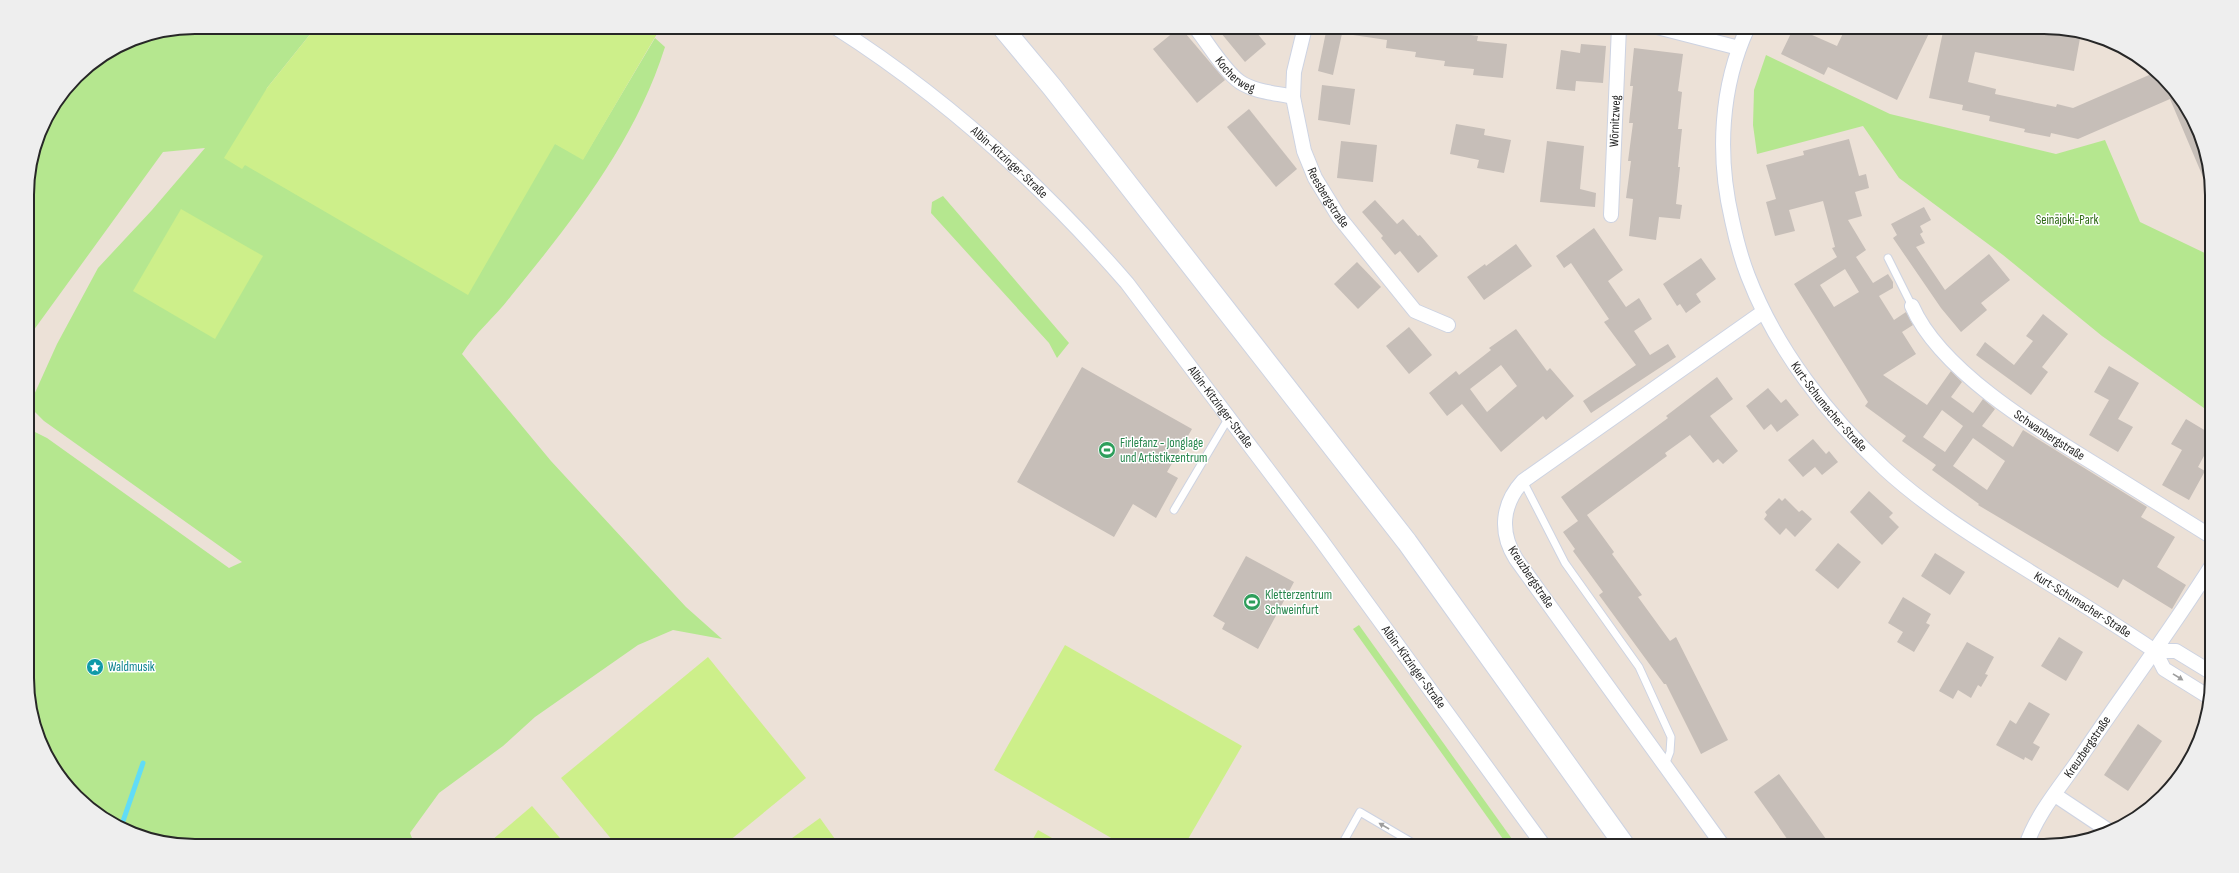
<svg xmlns="http://www.w3.org/2000/svg" width="2239" height="873" font-family="'Sofia Sans Condensed',sans-serif">
<style>
.green{fill:#b5e78f}
.pitch{fill:#cdef8a}
.lines{fill:none;stroke-linecap:round;stroke-linejoin:round}
.stream{stroke:#61dcf7;stroke-width:5}
.building{fill:#c6beb8;fill-rule:evenodd}
.service-casing{stroke:#cdd3e2;stroke-width:9}
.minor-casing{stroke:#cdd3e2;stroke-width:16}
.secondary-casing{stroke:#cdd3e2;stroke-width:22}
.service{stroke:#fff;stroke-width:7}
.minor{stroke:#fff;stroke-width:14}
.secondary{stroke:#fff;stroke-width:20}
.oneway{fill:#9e9e9e}
.labels{text-anchor:middle;dominant-baseline:central;stroke-width:3;stroke-linejoin:round;paint-order:stroke}
.street-label{font-size:13px;fill:#272727;stroke:#fff}
.park-label{font-size:13px;fill:#2d6814;stroke:#fff}
.leisure-label{font-size:13px;fill:#27864d;stroke:#fff;text-anchor:start}
.culture-label{font-size:13px;fill:#0d838f;stroke:#fff;text-anchor:start}
.rim{fill:none;stroke:#272727;stroke-width:2}
</style>
<rect width="100%" height="100%" fill="#ece1d7"/>
<!-- green -->
<g class="green">
<path d="M195,27H316L267,88L242,169L244,164L556,144L583,159L655,38L665,47C635,142 573,220 511,296C496,316 475,333 462,354L551,461L686,607L722,639L673,630L638,645L535,717L503,746L439,793L410,833L415,846H195L141,837L101,818L69,789L44,752L30,711L29,429L47,438L229,568L242,562L44,421L29,406L57,344L98,268L152,210L205,148L163,152L28,338L27,184L44,120L84,69L131,40Z"/>
<polygon points="1766,55 1890,114 2056,154 2105,140 2140,222 2211,256 2211,413 2102,336 2003,255 1899,178 1863,126 1757,154 1753,125 1754,90"/>
<polygon points="943,196 1069,343 1057,358 1049,343 931,213 932,202"/>
<polygon points="1359,625 1517,846 1508,846 1353,629"/>
</g>
<!-- pitch -->
<g class="pitch">
<polygon points="316,27 340,27 344,29 345,27 661,27 583,160 555,144 468,295 245,165 242,169 224,158 267,88"/>
<polygon points="181,209 263,256 215,339 133,291"/>
<polygon points="1065,645 1242,746 1184,846 1125,846 994,770"/>
<polygon points="708,657 806,778 723,846 617,846 561,778"/>
<polygon points="532,806 567,846 485,846"/>
<polygon points="820,818 840,846 781,846"/>
<polygon points="1038,830 1066,846 1029,846"/>
</g>
<g class="lines">
<!-- stream -->
<polyline class="stream" points="121,827 143,763"/>
</g>
<!-- building -->
<g class="building">
<polygon points="1180,27 1225,80 1197,103 1153,49"/>
<polygon points="1216,27 1252,27 1266,44 1245,62"/>
<polygon points="1327,27 1343,29 1333,75 1318,71"/>
<polygon points="1353,27 1449,27 1448,32 1478,36 1477,41 1507,44 1503,78 1473,75 1474,69 1444,66 1445,61 1415,57 1416,52 1386,48 1387,40 1353,35"/>
<polygon points="1794,27 1837,46 1846,27 1932,27 1897,100 1828,67 1824,75 1781,54"/>
<polygon points="1944,27 2044,27 2081,33 2074,71 1975,52 1968,82 1996,89 1995,94 2056,107 2057,104 2073,108 2156,72 2170,84 2199,130 2211,174 2203,177 2170,99 2078,139 2051,133 2050,137 2024,132 2025,129 1989,121 1990,116 1962,110 1963,105 1929,98"/>
<polygon points="1581,44 1606,46 1603,83 1576,81 1575,91 1556,89 1561,50 1580,53"/>
<polygon points="1634,48 1683,54 1678,91 1682,92 1678,129 1682,129 1678,167 1680,167 1676,204 1682,205 1680,219 1659,217 1656,240 1629,236 1633,199 1626,198 1631,161 1628,161 1633,123 1629,123 1633,86 1630,86"/>
<polygon points="1322,85 1355,89 1350,125 1318,120"/>
<polygon points="1249,109 1297,169 1276,187 1227,127"/>
<polygon points="1456,124 1485,129 1484,135 1511,140 1504,173 1477,168 1479,160 1450,154"/>
<path d="M1849,139L1859,176L1866,174L1869,188L1855,192L1862,216L1848,220L1866,250L1856,257L1873,283L1888,274L1893,282V288L1879,296L1894,320L1906,312L1913,325L1902,332L1916,354L1883,375L1927,405L1951,371L1962,382L1951,397L1973,413L1983,399L1995,409L1982,426L2013,447L2023,430L2147,507L2141,517L2175,537L2157,567L2186,585L2172,609L2123,579L2118,588L1978,505L1979,504L1932,470L1936,465L1902,441L1906,436L1865,406L1868,402L1794,284L1837,257L1832,248L1835,247L1823,201L1789,210L1795,231L1775,236L1766,202L1776,199L1766,165L1804,155L1803,151ZM1845,269L1859,292L1834,307L1820,285ZM1942,410L1963,426L1945,452L1923,437ZM1973,438L2005,461L1987,490L1953,466Z"/>
<polygon points="1341,141 1377,145 1373,182 1337,178"/>
<polygon points="1547,141 1584,146 1580,189 1596,193 1595,207 1540,202"/>
<polygon points="1375,200 1397,224 1403,219 1418,236 1420,235 1438,256 1418,273 1400,251 1395,255 1381,238 1383,236 1362,212"/>
<polygon points="1924,207 1931,220 1920,226 1923,232 1920,234 1925,243 1916,247 1945,290 1989,254 2010,280 1981,303 1987,310 1961,332 1941,308 1893,238 1897,235 1891,224"/>
<polygon points="1594,228 1623,270 1608,281 1626,307 1639,298 1652,319 1634,331 1650,355 1668,344 1676,357 1591,413 1583,401 1636,365 1604,322 1609,319 1571,263 1564,268 1556,256"/>
<polygon points="1516,244 1532,266 1484,300 1467,277 1485,264 1486,266"/>
<polygon points="1701,258 1716,279 1696,294 1701,302 1686,313 1680,304 1677,306 1663,284"/>
<polygon points="1357,262 1381,287 1358,309 1334,284"/>
<polygon points="2043,314 2068,334 2042,367 2048,372 2031,395 1976,355 1985,342 2014,365 2033,341 2026,336"/>
<polygon points="1409,327 1432,355 1409,374 1386,346"/>
<path d="M1516,329L1547,371L1550,368L1574,396L1546,420L1543,416L1501,452L1462,404L1447,416L1429,393L1456,371L1459,375L1491,350L1489,348ZM1501,365L1517,386L1487,412L1470,389Z"/>
<polygon points="2109,366 2139,383 2118,419 2133,427 2118,452 2089,435 2109,400 2094,392"/>
<polygon points="1082,367 1192,429 1167,472 1178,478 1156,518 1133,504 1114,537 1017,482"/>
<polygon points="1717,377 1733,399 1710,416 1738,451 1723,464 1718,459 1713,463 1690,435 1665,453 1667,456 1587,515 1614,552 1612,554 1642,595 1638,597 1670,641 1676,637 1728,740 1701,754 1666,684 1664,684 1599,595 1603,592 1573,551 1575,549 1563,532 1578,521 1561,497 1668,418 1666,416"/>
<polygon points="1768,388 1781,403 1786,399 1799,415 1777,432 1771,424 1764,430 1746,406"/>
<polygon points="2186,419 2211,434 2211,443 2198,467 2205,471 2189,500 2162,485 2182,450 2171,444"/>
<polygon points="1813,439 1826,454 1829,451 1838,462 1822,475 1815,467 1803,477 1788,460"/>
<polygon points="1869,491 1893,513 1889,517 1899,527 1882,545 1850,512"/>
<polygon points="1779,498 1782,501 1785,498 1799,512 1802,510 1812,519 1795,537 1786,528 1780,535 1764,519 1767,515 1765,512"/>
<polygon points="1838,543 1861,562 1838,589 1815,570"/>
<polygon points="1935,553 1965,572 1950,595 1921,576"/>
<polygon points="1246,556 1294,582 1258,649 1222,629 1225,623 1213,616"/>
<polygon points="1903,597 1931,614 1926,623 1930,625 1914,652 1897,642 1903,632 1888,623"/>
<polygon points="2059,637 2083,652 2066,681 2041,666"/>
<polygon points="1967,642 1994,657 1985,674 1988,675 1981,687 1978,685 1971,698 1958,690 1953,699 1939,691"/>
<polygon points="2029,702 2050,714 2033,743 2040,747 2032,761 2025,757 2024,760 1996,745 2010,720 2016,724"/>
<polygon points="2138,724 2162,741 2128,791 2104,775"/>
<polygon points="1779,774 1811,818 1831,846 1792,846 1772,817 1754,792"/>
</g>
<g class="lines">
<!-- service casing -->
<g class="service-casing">
<g id="service">
<polyline points="1888,258 1912,306"/>
<polyline points="1523,481 1565,563 1639,667 1671,737 1670,752 1665,765"/>
<polyline points="1174,510 1228,419"/>
<polyline points="1341,846 1360,812 1418,846"/>
</g>
</g>
<!-- minor casing -->
<g class="minor-casing">
<g id="minor">
<path id="s1" d="M835,27C945,97 1042,185 1127,283L1321,540L1544,846"/>
<path id="s2" d="M1195,27C1208,43 1224,71 1240,82C1255,92 1276,93 1293,97"/>
<path id="s3" d="M1305,27L1294,72L1293,97L1304,151L1315,178L1339,217L1415,311L1448,325"/>
<polyline points="1657,27 1739,48"/>
<path id="s4" d="M1748,27C1720,87 1717,156 1732,220C1736,239 1741,258 1748,276C1776,349 1828,416 1885,469C1931,511 1984,543 2037,576C2076,600 2116,625 2155,651L2164,669L2209,697"/>
<path id="s5" d="M1611,215L1619,27"/>
<path id="s6" d="M1912,306C1940,371 2039,430 2098,466C2136,490 2174,513 2212,537"/>
<polyline points="2155,651 2176,651 2212,673"/>
<polyline points="2055,795 2109,831"/>
<path d="M1723,846L1516,559C1499,532 1502,504 1523,481L1763,312"/>
<path id="s7" d="M2026,846C2036,815 2060,787 2078,761C2122,695 2170,632 2212,565"/>
</g>
</g>
<!-- secondary casing -->
<g class="secondary-casing">
<polyline id="secondary" points="1002,27 1052,87 1407,542 1625,846"/>
</g>
<!-- service -->
<use href="#service" class="service"/>
<!-- minor -->
<use href="#minor" class="minor"/>
<!-- secondary -->
<use href="#secondary" class="secondary"/>
</g>
<!-- one-way arrows -->
<defs><path id="oneway-solid" d="M-6-.8H1V-3.2L6.5 0L1 3.2V.8H-6Z"/></defs>
<g class="oneway">
<use href="#oneway-solid" transform="translate(2178 677) rotate(32)"/>
<use href="#oneway-solid" transform="translate(1384 826) rotate(-150)"/>
</g>
<!-- icons -->
<defs>
<g id="stadium-disc" transform="scale(0.9)"><circle r="9.5" fill="#2e9e5b" stroke="#fff"/><path d="M0-5a6.5 5 0 1 0 0 10a6.5 5 0 1 0 0-10ZM-3.5-1.8h7v3.6h-7Z" fill="#fff"/></g>
<g id="sight-disc" transform="scale(0.9)"><circle r="9.5" fill="#0f9aa8" stroke="#fff"/><path d="M0-6L1.8-2.2L6-1.7L2.9 1.2L3.7 5.4L0 3.3L-3.7 5.4L-2.9 1.2L-6-1.7L-1.8-2.2Z" fill="#fff"/></g>
</defs>
<g fill-rule="evenodd">
<use href="#stadium-disc" x="1107" y="450"/>
<use href="#stadium-disc" x="1252" y="602"/>
<use href="#sight-disc" x="95" y="667"/>
</g>
<g class="labels">
<!-- street labels -->
<g class="street-label">
<text stroke="none"><textPath href="#s2" startOffset="63">Kocherweg</textPath></text>
<text stroke="none"><textPath href="#s5" startOffset="94">Wörnitzweg</textPath></text>
<text stroke="none"><textPath href="#s1" startOffset="221">Albin-Kitzinger-Straße</textPath></text>
<text stroke="none"><textPath href="#s3" startOffset="179">Reesbergstraße</textPath></text>
<text stroke="none"><textPath href="#s4" startOffset="410">Kurt-Schumacher-Straße</textPath></text>
<text stroke="none"><textPath href="#s1" startOffset="545">Albin-Kitzinger-Straße</textPath></text>
<text stroke="none"><textPath href="#s6" startOffset="191">Schwanbergstraße</textPath></text>
<text transform="translate(1531 577) rotate(56)">Kreuzbergstraße</text>
<text stroke="none"><textPath href="#s4" startOffset="734">Kurt-Schumacher-Straße</textPath></text>
<text stroke="none"><textPath href="#s1" startOffset="869">Albin-Kitzinger-Straße</textPath></text>
<text stroke="none"><textPath href="#s7" startOffset="117">Kreuzbergstraße</textPath></text>
</g>
<!-- park labels -->
<g class="park-label">
<text x="2067" y="220">Seinäjoki-Park</text>
</g>
<!-- leisure labels -->
<g class="leisure-label">
<text x="1120" y="443">Firlefanz - Jonglage<tspan x="1120" dy="15">und Artistikzentrum</tspan></text>
<text x="1265" y="595">Kletterzentrum<tspan x="1265" dy="15">Schweinfurt</tspan></text>
</g>
<!-- culture labels -->
<g class="culture-label">
<text x="108" y="667">Waldmusik</text>
</g>
</g>
<!-- crop -->
<path d="M0 0H2239V873H0ZM195 34H2044A161 161 0 0 1 2205 195V678A161 161 0 0 1 2044 839H195A161 161 0 0 1 34 678V195A161 161 0 0 1 195 34Z" fill="#eee" fill-rule="evenodd"/>
<path class="rim" d="M195 34H2044A161 161 0 0 1 2205 195V678A161 161 0 0 1 2044 839H195A161 161 0 0 1 34 678V195A161 161 0 0 1 195 34Z"/>
</svg>
